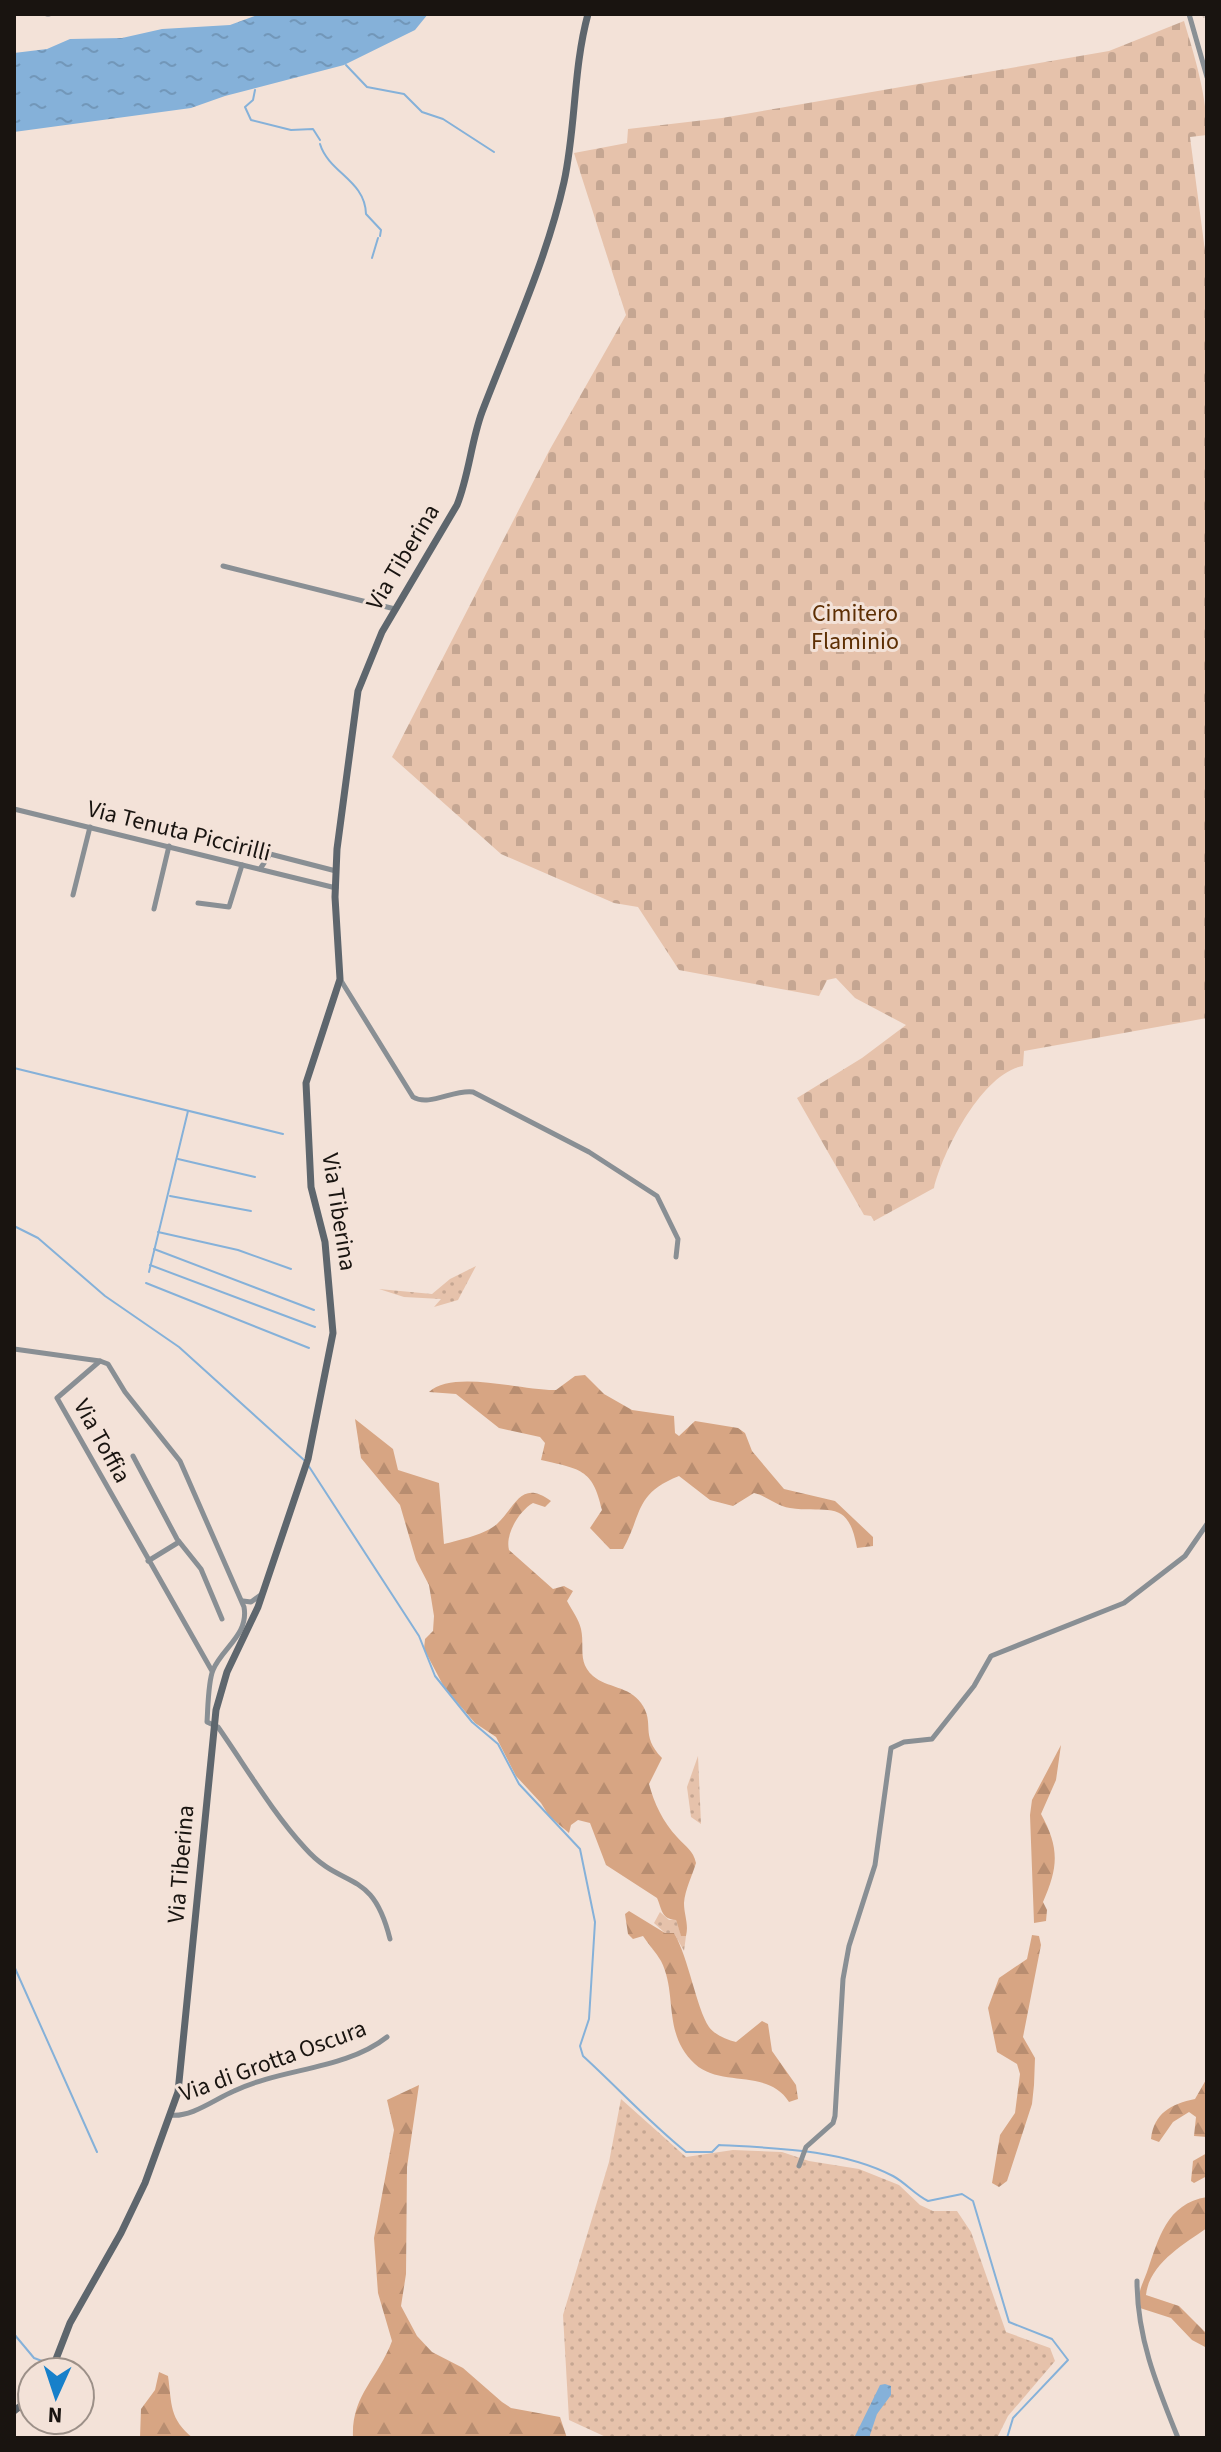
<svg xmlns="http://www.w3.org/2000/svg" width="1221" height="2452" font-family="'Source Sans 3',sans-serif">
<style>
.grass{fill:url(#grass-dots)}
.forest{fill:url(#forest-firs)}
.cemetery{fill:url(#cemetery-stones)}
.water{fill:url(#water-ripples)}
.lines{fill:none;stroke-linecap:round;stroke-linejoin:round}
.stream{stroke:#85b1d9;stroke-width:2}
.trunk-tunnel{stroke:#d2c3ba;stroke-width:8;stroke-dasharray:8 4;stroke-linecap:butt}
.minor{stroke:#898f94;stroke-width:5}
.secondary{stroke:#5e666d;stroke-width:7}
.labels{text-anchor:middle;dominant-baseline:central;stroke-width:6;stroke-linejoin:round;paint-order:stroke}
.street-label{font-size:24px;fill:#191410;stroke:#f3e2d8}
.park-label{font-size:24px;fill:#5d2f04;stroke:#f3e2d8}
</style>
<defs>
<pattern id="grass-dots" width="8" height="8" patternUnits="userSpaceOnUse" patternTransform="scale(2)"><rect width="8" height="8" fill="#e6c2ab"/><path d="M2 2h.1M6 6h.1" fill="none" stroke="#c5a692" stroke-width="1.8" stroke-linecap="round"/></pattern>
<pattern id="forest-firs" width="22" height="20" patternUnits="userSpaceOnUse" patternTransform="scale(2)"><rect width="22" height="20" fill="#d7a583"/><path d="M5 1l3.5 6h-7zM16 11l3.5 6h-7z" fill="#b88d70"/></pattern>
<pattern id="cemetery-stones" width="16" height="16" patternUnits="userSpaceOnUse" patternTransform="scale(2)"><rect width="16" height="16" fill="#e6c2ab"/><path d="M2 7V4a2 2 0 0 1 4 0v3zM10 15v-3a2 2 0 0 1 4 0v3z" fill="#c5a692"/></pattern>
<pattern id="water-ripples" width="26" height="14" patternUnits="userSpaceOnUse" patternTransform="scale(2)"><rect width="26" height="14" fill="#85b1d9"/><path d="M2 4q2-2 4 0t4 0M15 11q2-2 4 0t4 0" fill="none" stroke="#7297b9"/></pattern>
</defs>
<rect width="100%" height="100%" fill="#f3e2d8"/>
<!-- grass -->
<g class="grass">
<polygon points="476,1266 458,1300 434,1307 441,1299 404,1297 379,1289 432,1294 450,1279"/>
<polygon points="698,1756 701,1824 691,1817 687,1787"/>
<polygon points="660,1912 669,1920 676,1920 681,1935 686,1936 684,1951 674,1933 665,1933 654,1923"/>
<polygon points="621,2099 686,2157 733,2150 782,2152 809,2161 859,2169 899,2185 920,2205 933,2211 957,2211 971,2232 1006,2332 1050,2348 1055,2361 1008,2416 997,2438 608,2438 569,2420 563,2315 609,2162"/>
</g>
<!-- forest -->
<g class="forest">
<path d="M585,1375L604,1394L632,1410L674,1416L675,1433L679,1436L695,1421L738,1428L745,1433L752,1451L784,1489L835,1501L873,1537V1546L857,1548C848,1497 828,1514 790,1508C776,1506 767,1496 754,1493L733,1506L710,1500L679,1476C634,1494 643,1513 623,1549H610L590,1528L602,1510C593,1468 579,1469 541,1460L545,1443L540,1437L499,1428L456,1394L429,1392C453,1369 524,1391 556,1390L575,1376Z"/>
<path d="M355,1419L393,1449L398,1470L439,1483L444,1544C460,1540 486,1534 497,1524C516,1506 521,1479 551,1501L545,1507L533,1503C519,1511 505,1534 509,1550L553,1589L564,1586L573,1591L567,1601C572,1610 579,1620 581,1629C585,1647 577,1662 593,1676C607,1688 629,1686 641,1703C656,1724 639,1734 662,1758L649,1784C654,1803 663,1822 677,1837C686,1847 693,1850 696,1863C692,1876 685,1890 684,1903C684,1915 689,1924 686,1936H681L676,1920C661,1919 662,1909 657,1898L606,1865L590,1823L578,1820L571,1825L569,1833L549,1816L541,1803L516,1776L496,1737L475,1723L444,1687L424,1649L425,1639L433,1631L434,1616L429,1585L416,1560L400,1505L361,1458Z"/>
<path d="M1061,1745L1056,1780L1041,1814C1059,1847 1059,1866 1043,1902L1047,1910L1046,1921L1034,1923L1030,1815L1032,1800Z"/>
<path d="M629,1911L665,1933H674C689,1959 696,2007 709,2027C715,2035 727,2040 736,2042L762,2021L768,2024L772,2051L796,2085L798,2099L789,2102C768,2068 721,2088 695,2064C662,2034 678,1994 661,1961C656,1952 648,1944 643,1936L633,1939L628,1934L625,1914Z"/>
<polygon points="1032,1935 1039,1936 1041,1945 1023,2037 1035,2058 1034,2085 1032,2104 1007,2181 999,2187 992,2183 1000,2135 1015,2113 1020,2074 1017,2064 997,2052 988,2008 999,1978 1027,1959"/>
<path d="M1207,2078V2137L1194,2136L1196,2117L1189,2112L1173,2122L1159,2142L1151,2139C1154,2113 1171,2104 1195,2099Z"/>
<path d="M419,2085L407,2167L406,2274L401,2306L417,2336L432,2352L463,2368L502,2402L511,2408L560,2417L567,2438H353C351,2395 378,2379 392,2341L378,2293L374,2238L394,2130L387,2100Z"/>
<polygon points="1207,2153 1207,2176 1194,2183 1191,2181 1193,2161"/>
<path d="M1207,2197V2228C1184,2244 1149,2264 1146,2295L1179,2306L1207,2334V2348L1192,2340L1171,2318L1140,2308C1137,2291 1142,2286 1147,2272C1159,2238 1166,2204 1207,2197Z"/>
<path d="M159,2372L168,2376C172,2404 169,2419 193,2438H140L141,2409L155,2390Z"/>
</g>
<!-- cemetery -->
<path class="cemetery" d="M1184,21C1195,58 1207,95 1207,135L1190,137L1207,266V1018L1024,1051L1023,1066C982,1073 943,1151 934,1188L874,1221L871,1216L864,1215L797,1098L862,1058L906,1025L855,998L836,978L827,980L819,996L679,970L638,907L614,903L501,854L392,757L549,451L626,315L574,153L627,143L628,129L722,118L1109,51Z"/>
<!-- water -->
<g class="water">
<polygon points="260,14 428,14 415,30 344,65 225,96 191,108 14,132 14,53 47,49 70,39 122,38 162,29 230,25"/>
<polygon points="885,2384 891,2386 891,2395 877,2414 869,2438 854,2438 880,2385"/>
</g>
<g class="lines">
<!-- stream -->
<g class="stream">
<polyline points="346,65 367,87 404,94 422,112 443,119 494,152"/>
<polyline points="255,90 253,100 245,107 251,120 291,130 313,129 320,140"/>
<path d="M320,144C329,173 365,180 366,214L381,230L380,236"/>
<polyline points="372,258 378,238"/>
<polyline points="14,1068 283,1134"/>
<polyline points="178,1159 255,1177"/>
<polyline points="170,1196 251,1211"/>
<polyline points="14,1226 38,1238 105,1296 179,1347 304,1460"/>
<polyline points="158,1232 238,1250 291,1269"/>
<polyline points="154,1249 314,1310"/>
<polyline points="150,1265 315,1327"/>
<polyline points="149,1272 188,1111"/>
<polyline points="146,1283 309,1348"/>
<path d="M308,1465L419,1636L435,1676L472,1722L498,1744L519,1784L580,1849L595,1922L589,2019L580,2046L583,2056C618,2088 649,2122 686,2152H712L719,2145C774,2148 842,2149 893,2176C906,2183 915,2195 928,2201L962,2194L973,2201L1009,2322L1052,2339L1068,2360L1013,2418L1007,2438"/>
<polyline points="14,1966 97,2152"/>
<polyline points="14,2334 34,2358 42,2361"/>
</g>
<!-- trunk-tunnel -->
<polyline class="trunk-tunnel" points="1206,14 1207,17"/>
<!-- minor -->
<g class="minor">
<polyline points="47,14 49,14"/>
<polyline points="1189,14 1207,77"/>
<polyline points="223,566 395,609"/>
<polyline points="14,809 336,888"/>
<polyline points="260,869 270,854 336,871"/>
<polyline points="73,895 90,827"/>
<polyline points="198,903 229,907 242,865"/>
<polyline points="154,909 169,846"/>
<path d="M340,979L413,1097C429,1107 454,1089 473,1092L589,1152L657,1196L678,1239L676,1257"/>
<polyline points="14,1349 100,1361"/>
<polyline points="133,1456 177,1539 201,1569 222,1619"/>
<polyline points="148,1561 179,1542"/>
<polyline points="243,1601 251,1602 262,1594"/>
<path d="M212,1671L57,1398L100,1361L108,1364L125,1392L180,1461L244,1607C249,1635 222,1648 213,1670C208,1682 208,1708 207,1722L218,1727C246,1767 272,1812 305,1848C343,1891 372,1867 390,1939"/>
<path d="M170,2115C191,2118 215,2099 234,2091C282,2068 345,2070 387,2037"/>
<polyline points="799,2166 806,2147 833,2123 835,2116 843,1979 849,1946 875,1865 891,1748 904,1742 932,1739 974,1686 991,1656 1124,1603 1185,1556 1207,1524"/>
<path d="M1137,2281C1137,2338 1157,2386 1178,2438"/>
</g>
<!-- secondary -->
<g class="secondary">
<path d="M51,2372L70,2323L121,2233L145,2183L178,2092L216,1710L227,1672L258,1607L308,1459L333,1333L325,1242L311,1187L306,1083L340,979L335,897L337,849L358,691L382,632L457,505C469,475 471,442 482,412C511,336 546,262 564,182C576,127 573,69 588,14"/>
<polyline points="14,2411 32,2397"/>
</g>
</g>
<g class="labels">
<!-- street labels -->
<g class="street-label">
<text transform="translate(403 557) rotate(-59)">Via Tiberina</text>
<text transform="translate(179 831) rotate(14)">Via Tenuta Piccirilli</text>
<text transform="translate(339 1212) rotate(81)">Via Tiberina</text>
<text transform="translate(102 1441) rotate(61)">Via Toffia</text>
<text transform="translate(181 1864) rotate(-85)">Via Tiberina</text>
<text transform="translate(273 2061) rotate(-20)">Via di Grotta Oscura</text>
</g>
<!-- park labels -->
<g class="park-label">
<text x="855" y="613">Cimitero<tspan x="855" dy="28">Flaminio</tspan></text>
</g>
</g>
<!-- border -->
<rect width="1221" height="2452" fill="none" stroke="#191410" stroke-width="32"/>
<!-- north arrow -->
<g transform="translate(56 2396) rotate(183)"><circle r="38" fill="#f3e2d8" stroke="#9c9088" stroke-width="2"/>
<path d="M0-6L14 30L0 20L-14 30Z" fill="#1780ca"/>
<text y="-12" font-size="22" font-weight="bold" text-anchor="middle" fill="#191410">N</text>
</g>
</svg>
